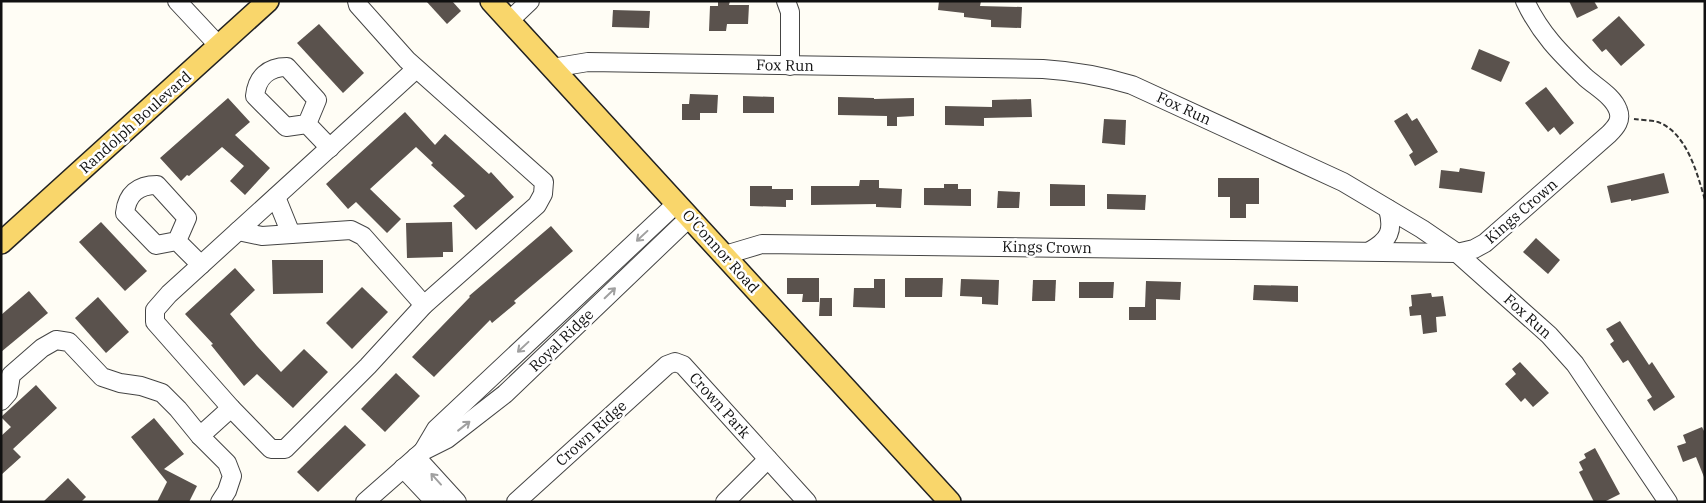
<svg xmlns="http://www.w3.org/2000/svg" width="1706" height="503" font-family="'IBM Plex Serif',serif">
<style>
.building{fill:#5a524d}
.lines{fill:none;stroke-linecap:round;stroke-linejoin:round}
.minor-casing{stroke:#444;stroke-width:20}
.major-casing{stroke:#222;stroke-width:24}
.path{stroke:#333;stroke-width:2;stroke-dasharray:5 2.5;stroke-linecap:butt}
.minor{stroke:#fff;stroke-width:18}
.major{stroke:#f9d66b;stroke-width:21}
.oneway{stroke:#a0a0a0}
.labels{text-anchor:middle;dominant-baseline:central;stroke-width:5;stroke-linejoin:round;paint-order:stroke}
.street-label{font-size:15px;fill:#111;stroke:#fff}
</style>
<rect width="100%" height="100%" fill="#fffdf5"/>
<!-- building -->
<g class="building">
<polygon points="426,1 452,1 461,11 447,24"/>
<polygon points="718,1 730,1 729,5 749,5 748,24 727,24 726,31 709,31 710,6 718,6"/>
<polygon points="939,1 981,1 980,6 1022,7 1021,28 991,27 991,20 964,17 964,13 938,10"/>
<polygon points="1569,1 1594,1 1598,8 1577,18"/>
<polygon points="613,10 650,11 649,28 612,27"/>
<polygon points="1619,16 1645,45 1621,66 1606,49 1602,52 1592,40"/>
<polygon points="319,24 364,73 343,93 297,43"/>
<polygon points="1479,49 1510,62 1501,82 1471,69"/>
<polygon points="1546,87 1574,123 1560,135 1554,127 1548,132 1525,103"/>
<polygon points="690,94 718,95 717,113 700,113 700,120 682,120 682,104 689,104"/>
<polygon points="743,96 774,97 774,113 743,113"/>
<polygon points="838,97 874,98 874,99 914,98 914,116 897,117 897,126 887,126 887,116 838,115"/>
<polygon points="228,98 250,122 235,135 270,168 245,195 230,181 244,166 222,147 189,176 187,175 181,181 160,158"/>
<polygon points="1031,99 1032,117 984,118 984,126 945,125 945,106 992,107 992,100"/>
<polygon points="405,112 435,145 445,134 489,174 491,172 514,197 476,230 453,206 465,196 431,165 433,163 416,147 370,189 401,219 387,233 356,202 348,209 326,184"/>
<polygon points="1407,113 1412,121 1417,118 1438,152 1415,166 1409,155 1413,152 1394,121"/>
<polygon points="1104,119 1126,120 1125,145 1102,143"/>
<polygon points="1460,168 1485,172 1482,193 1439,188 1441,170 1459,172"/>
<polygon points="1664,173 1669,193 1631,201 1631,199 1611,203 1607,186"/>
<polygon points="1218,178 1259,178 1259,204 1246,204 1246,218 1230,218 1230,197 1218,197"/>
<polygon points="860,180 879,180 879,188 902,189 901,208 876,207 876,204 811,205 811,186 859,186"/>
<polygon points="944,184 958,184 958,189 971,189 971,206 924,205 924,188 944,188"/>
<polygon points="1050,184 1085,185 1085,206 1050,206"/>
<polygon points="750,186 772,186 772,189 793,189 793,200 786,200 786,207 750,206"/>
<polygon points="998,191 1020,192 1019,208 997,208"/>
<polygon points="1107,194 1146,195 1145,210 1107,209"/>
<polygon points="101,222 147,271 125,291 79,242"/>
<polygon points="452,222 453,252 443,252 443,257 407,258 406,223"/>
<polygon points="551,226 573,251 514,301 516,303 492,323 490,320 434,377 412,357 470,297 469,296"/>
<polygon points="1536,238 1560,260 1548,274 1523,252"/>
<polygon points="272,260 323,260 323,293 273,294"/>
<polygon points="235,268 255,290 230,314 257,346 281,372 304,349 328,372 293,408 257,374 244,386 211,345 213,344 185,314"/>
<polygon points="787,278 819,278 819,302 802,302 803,294 787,294"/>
<polygon points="905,278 943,278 942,297 905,297"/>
<polygon points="874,279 885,279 885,308 853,307 854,288 874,288"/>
<polygon points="961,279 999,280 998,305 982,304 982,297 960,296"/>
<polygon points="1033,280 1056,280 1055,301 1032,301"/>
<polygon points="1146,281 1181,282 1180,300 1156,299 1156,320 1129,320 1129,307 1145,307"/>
<polygon points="1079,282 1114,282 1113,298 1079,298"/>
<polygon points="1254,285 1298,286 1298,302 1253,300"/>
<polygon points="362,287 388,312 352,349 326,323"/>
<polygon points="29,291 48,313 1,352 1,315"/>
<polygon points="1431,293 1432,297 1443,296 1446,316 1436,317 1437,332 1423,334 1421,315 1410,316 1409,307 1412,306 1411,295"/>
<polygon points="98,297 129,332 106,353 75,318"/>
<polygon points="820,298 832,298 832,316 819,316"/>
<polygon points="1620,321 1649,365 1652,362 1675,397 1654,411 1647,400 1652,397 1628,360 1623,363 1610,344 1614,341 1606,329"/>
<polygon points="1520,362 1549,393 1533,407 1525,398 1521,402 1505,384 1516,374 1512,369"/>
<polygon points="396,373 420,396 385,432 361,409"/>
<polygon points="36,385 57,408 13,449 21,457 1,475 1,436 11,427 1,417"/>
<polygon points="154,418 184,454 164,469 197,486 189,502 157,502 167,482 131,437"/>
<polygon points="345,425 366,445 318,492 297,472"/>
<polygon points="1702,427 1705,433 1704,477 1696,457 1683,462 1677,446 1686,443 1683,435"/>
<polygon points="1595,448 1620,494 1604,502 1594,502 1579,472 1583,470 1579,462 1586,458 1584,454"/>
<polygon points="68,478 86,497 81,502 43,502"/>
</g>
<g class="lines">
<!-- minor casing -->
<g class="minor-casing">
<g id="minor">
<polyline points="177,1 219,46"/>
<polyline points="357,1 358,5 407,60 544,182 543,194 537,205 424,305 368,366 285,449 271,449 231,408 155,322 155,310 169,294 416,69"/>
<polyline points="786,1 790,12 790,66"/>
<polyline points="509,21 530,1"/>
<path d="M552,68L588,62L1043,69C1074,71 1102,76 1132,85L1343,182L1422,229L1457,253L1549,335L1575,364L1668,502"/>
<path d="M307,124L317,100L287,67C268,67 257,77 255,96L286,127L307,124L330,148"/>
<polyline points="276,197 291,234"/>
<polyline points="238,231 262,236 351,230 363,236 424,305"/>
<path d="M177,241L187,218L157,185C138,185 127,194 125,213L156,245L177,241L201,265"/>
<path d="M1370,251C1389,240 1394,231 1388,209"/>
<path d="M725,255L762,244L1457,253L1474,249L1485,243L1609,134C1616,127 1622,120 1618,110C1613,96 1596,87 1585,77C1560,53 1540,33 1525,1"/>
<polyline points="1,401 8,393 11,375 42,348 56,340 69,342 102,377 120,383 141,386 162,393 178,409 200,436 227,463 232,476 227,491 220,502"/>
<polyline points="200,436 231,408"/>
<polyline points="423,451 436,429 677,203"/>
<polyline points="416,457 457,502"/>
<polyline points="403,468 435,502"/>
<polyline points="365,502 423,451 447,439 505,394 690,217"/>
<polyline points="516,502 667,365 675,362 683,365 807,502"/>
<polyline points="725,502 768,459"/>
</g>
</g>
<!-- major casing -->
<g class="major-casing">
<g id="major">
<polyline points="491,1 950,502"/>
<polyline points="1,243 268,1"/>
</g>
</g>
<!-- path -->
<path class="path" d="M1634,119C1641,120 1651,120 1658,122C1687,133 1697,173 1705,200"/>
<!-- minor -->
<use href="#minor" class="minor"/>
<!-- major -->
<use href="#major" class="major"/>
</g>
<!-- one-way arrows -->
<defs><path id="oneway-shaft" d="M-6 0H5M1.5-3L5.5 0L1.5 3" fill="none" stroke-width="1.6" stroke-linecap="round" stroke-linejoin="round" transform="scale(1.25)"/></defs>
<g class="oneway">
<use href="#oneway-shaft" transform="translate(642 236) rotate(137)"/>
<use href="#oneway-shaft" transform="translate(610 293) rotate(-44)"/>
<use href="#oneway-shaft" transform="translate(523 347) rotate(137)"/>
<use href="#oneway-shaft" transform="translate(464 426) rotate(-38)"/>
<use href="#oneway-shaft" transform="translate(436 479) rotate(-132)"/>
</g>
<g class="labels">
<!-- street labels -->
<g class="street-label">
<text transform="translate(785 65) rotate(1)">Fox Run</text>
<text transform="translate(1184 108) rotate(25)">Fox Run</text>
<text transform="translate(135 122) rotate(-42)">Randolph Boulevard</text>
<text transform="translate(1521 211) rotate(-41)">Kings Crown</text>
<text transform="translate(1047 247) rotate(1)">Kings Crown</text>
<text transform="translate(721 251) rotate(48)">O'Connor Road</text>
<text transform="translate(1528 316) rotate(42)">Fox Run</text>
<text transform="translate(561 340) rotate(-44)">Royal Ridge</text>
<text transform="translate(720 405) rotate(48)">Crown Park</text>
<text transform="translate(591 433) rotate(-42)">Crown Ridge</text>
</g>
</g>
<!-- border -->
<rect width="1706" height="503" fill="none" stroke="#111111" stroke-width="5"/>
</svg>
